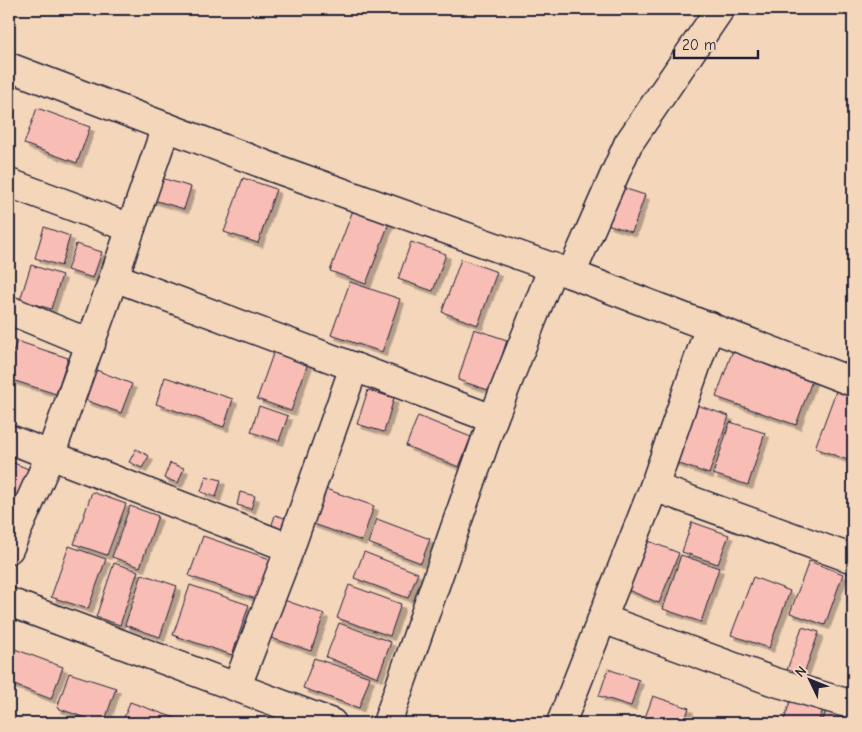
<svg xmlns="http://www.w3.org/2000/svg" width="862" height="732" font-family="'Comic Neue',sans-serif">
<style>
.building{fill:#f8bdb4;stroke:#22223b;filter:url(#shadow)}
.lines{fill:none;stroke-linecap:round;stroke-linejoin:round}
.minor-casing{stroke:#22223b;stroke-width:31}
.minor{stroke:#f4d6ba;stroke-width:28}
</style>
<defs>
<filter id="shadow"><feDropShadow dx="4.5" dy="4.5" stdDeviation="0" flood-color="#0004"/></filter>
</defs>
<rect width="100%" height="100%" fill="#f4d6ba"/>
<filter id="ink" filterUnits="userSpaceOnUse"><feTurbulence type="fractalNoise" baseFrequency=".02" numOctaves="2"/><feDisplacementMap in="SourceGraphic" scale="10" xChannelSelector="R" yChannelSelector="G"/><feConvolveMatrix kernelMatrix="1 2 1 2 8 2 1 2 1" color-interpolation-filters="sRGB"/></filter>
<g filter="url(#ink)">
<!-- building -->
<g class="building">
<polygon points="37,108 90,127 77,163 24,144"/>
<polygon points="155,176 191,187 184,209 147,198"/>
<polygon points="243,178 276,189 258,243 224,232"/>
<polygon points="620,187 645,195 632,232 607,224"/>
<polygon points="353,210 389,223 366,284 330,271"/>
<polygon points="44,227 70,236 61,266 35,258"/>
<polygon points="411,242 446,254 433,291 398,279"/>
<polygon points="76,244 102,252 93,278 67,270"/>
<polygon points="461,259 497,272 478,325 442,312"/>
<polygon points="31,265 62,275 51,309 20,300"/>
<polygon points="350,282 400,299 382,352 331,335"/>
<polygon points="474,329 507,340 491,391 458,380"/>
<polygon points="17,341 68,358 56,394 9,379 9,364"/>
<polygon points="734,347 814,375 796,425 716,397"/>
<polygon points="274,351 308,363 291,411 257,399"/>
<polygon points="96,370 132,384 121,413 85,400"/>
<polygon points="165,377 233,399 224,427 156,404"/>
<polygon points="368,390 394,398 384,432 357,424"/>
<polygon points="836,391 853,398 853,462 815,448"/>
<polygon points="691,403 729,416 709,474 671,461"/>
<polygon points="259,406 288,416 279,441 251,432"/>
<polygon points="418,416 471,437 459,467 406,446"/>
<polygon points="730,422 765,433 748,485 713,474"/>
<polygon points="136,449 149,456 142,468 129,462"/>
<polygon points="9,461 31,470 17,503 9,500"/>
<polygon points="170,463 184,468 178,483 164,478"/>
<polygon points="206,476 221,480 216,497 201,492"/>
<polygon points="323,488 374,506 362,541 311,523"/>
<polygon points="92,492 126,504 107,555 74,544"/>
<polygon points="240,492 255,496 251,509 237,505"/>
<polygon points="130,506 158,516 140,567 112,557"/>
<polygon points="275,515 288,519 284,534 270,531"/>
<polygon points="377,519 430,539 421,563 368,543"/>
<polygon points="692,522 729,535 718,564 682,552"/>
<polygon points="203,536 270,559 256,599 189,576"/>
<polygon points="641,538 679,553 659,603 621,587"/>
<polygon points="69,546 106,559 88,609 51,597"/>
<polygon points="364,552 418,573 408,598 354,578"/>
<polygon points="681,555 719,568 701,622 663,609"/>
<polygon points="809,561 843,574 825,625 790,613"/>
<polygon points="114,563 138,571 120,625 96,617"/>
<polygon points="142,574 177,586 160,637 125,625"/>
<polygon points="753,577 790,591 769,648 731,635"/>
<polygon points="190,585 249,605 232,655 173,635"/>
<polygon points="349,585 401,604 390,636 337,618"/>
<polygon points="281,599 324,614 311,651 268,637"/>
<polygon points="339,623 391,642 378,677 326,657"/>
<polygon points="802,627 819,632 802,679 786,673"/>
<polygon points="12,648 63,667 51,699 9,683 9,655"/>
<polygon points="314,658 370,677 359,708 303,688"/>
<polygon points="608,669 639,680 631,706 599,696"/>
<polygon points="69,673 116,688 104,723 100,723 57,708"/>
<polygon points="653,696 689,708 684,723 643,723"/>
<polygon points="791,699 823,709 818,723 783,723"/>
<polygon points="130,702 189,723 122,723"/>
<polygon points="827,708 853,717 853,723 822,723"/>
</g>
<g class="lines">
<!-- minor casing -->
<g class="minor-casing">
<g id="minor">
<polyline points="9,67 274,168 571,274 853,382"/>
<polyline points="9,183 131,228"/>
<polyline points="571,274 628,144 720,9"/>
<polyline points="114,277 493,419"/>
<polyline points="9,310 91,344"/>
<polyline points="9,439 290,548"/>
<polyline points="654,487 853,559"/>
<polyline points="9,549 50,456 114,277 166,127"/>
<polyline points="9,602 332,723"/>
<polyline points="603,619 772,681 853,705"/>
<polyline points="237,686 290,548 354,367"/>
<polyline points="387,723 493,419 553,267"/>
<polyline points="561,723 654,487 710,326"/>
</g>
</g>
<!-- minor -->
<use href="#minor" class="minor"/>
</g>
</g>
<!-- margin -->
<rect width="862" height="732" fill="none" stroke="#f4d6ba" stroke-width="30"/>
<rect x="15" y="15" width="832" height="702" fill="none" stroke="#22223b" stroke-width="2" filter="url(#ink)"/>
<!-- north arrow -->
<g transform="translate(810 680) rotate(313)" stroke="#f4d6ba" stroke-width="4" paint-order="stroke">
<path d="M0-4L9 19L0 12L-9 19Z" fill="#22223b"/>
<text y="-8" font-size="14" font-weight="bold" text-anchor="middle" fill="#22223b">N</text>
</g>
<!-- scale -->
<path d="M674 50v8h84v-8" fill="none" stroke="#22223b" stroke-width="2.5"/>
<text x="682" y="50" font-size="15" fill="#22223b" stroke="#f4d6ba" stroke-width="4" paint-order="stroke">20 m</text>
</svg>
